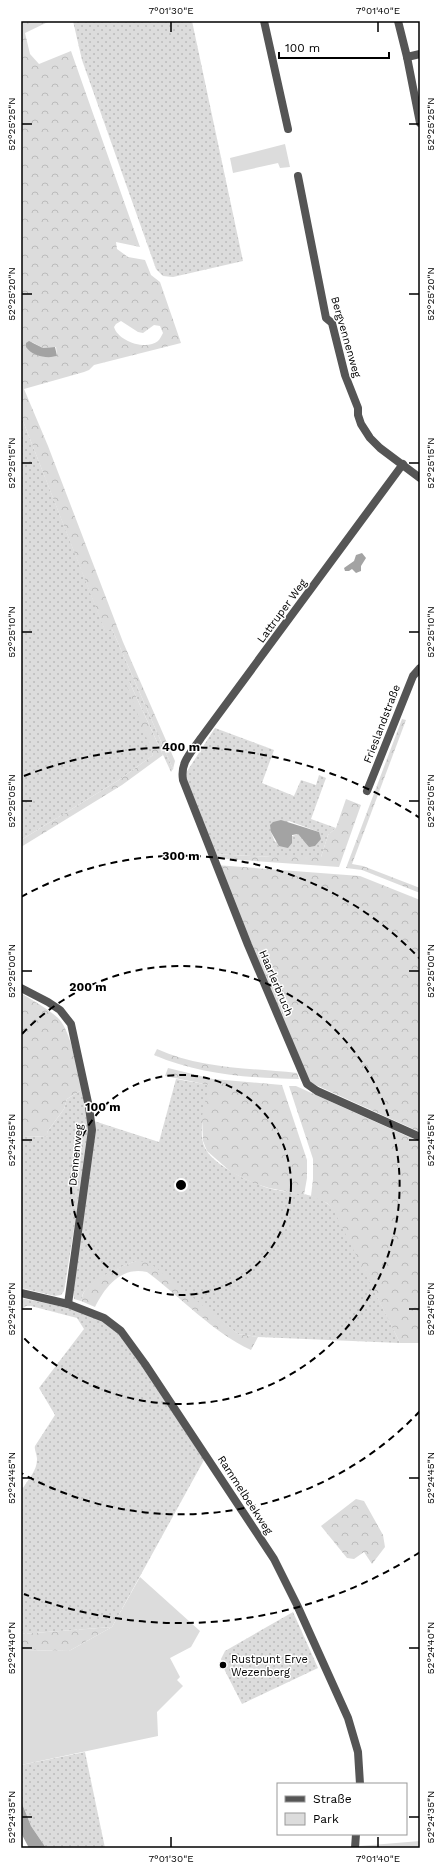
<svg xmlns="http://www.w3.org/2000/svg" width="441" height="1869" font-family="'Work Sans',sans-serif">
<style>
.grass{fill:url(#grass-dots);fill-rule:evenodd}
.forest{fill:url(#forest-crowns);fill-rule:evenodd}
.park{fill:#dcdcdc}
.water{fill:#a3a3a3}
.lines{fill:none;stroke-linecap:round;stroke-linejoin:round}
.minor{stroke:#555;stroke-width:8}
.ticks{fill:none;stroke:#000;stroke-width:1.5}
.ring{fill:none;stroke:#000;stroke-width:2;stroke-dasharray:7 5}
.poi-dot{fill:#000;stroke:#fff;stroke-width:1.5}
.labels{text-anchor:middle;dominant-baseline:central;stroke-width:3;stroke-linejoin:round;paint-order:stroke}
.street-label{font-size:11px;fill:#000;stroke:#fff}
.poi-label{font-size:11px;fill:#000;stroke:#fff;text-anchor:start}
.centre{fill:#000;stroke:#fff;stroke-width:2}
.ring-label{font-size:12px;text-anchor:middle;font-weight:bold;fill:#000;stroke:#fff;stroke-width:3;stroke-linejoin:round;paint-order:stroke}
.neatline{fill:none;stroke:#000;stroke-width:1.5}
.ticks-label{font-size:10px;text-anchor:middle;fill:#000}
</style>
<defs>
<pattern id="grass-dots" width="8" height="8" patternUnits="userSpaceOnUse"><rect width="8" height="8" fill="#dcdcdc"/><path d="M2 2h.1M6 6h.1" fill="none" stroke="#bbb" stroke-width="1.8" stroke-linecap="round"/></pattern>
<pattern id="forest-crowns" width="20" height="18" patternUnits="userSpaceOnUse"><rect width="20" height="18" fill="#dcdcdc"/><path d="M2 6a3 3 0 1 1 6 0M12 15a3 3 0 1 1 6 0" fill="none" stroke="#bbb"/></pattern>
</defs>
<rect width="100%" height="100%" fill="#fff"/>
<!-- grass -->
<g class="grass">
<polygon points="73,21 192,21 243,261 173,277 163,276 156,269 82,60"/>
<polygon points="21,416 105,630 112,629 173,769 171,772 128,679 153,755 119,780 21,840"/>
<path d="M215,728L274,750L262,783L294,796L301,780L316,785L319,775L326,778L311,819L336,828L328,835L321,857H272L212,854L182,779ZM289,821L319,832L303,840L298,834L275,842L271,832Z"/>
<path d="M176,1079L210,1085C206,1102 197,1132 205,1148C213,1165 251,1183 268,1188C288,1194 313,1191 329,1205C335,1210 338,1217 341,1223L400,1343L258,1337L238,1334L190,1297L136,1261C122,1266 92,1280 84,1292C82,1294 82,1299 81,1301L74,1299L73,1291L94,1121L159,1142Z"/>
<polygon points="83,1089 89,1136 64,1291 61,1295 55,1296 21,1288 21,1136 49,1137 47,1132 64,1109 67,1099"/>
<path d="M21,1298C48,1304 78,1308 103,1321C112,1326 120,1335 127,1342L204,1460L112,1627L21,1634V1486L23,1488C29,1478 37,1471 37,1459C37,1454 34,1450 35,1446L55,1415L39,1388L84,1329L77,1318L31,1306H26L21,1310Z"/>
<polygon points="293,1612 318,1668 242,1704 223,1667 221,1659 225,1651"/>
<polygon points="85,1752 105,1848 46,1848 31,1826 21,1801 21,1765"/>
</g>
<!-- forest -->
<g class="forest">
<path d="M21,21H50L25,33L30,54L39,64L71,51L140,247L116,242L117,249L128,257L145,260L151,275L160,282L181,343L94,365L89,370L84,372L24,389L48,446L123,642L175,761L173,769L112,629L105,631L21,416ZM121,321L138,332L143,333L154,325L160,326L163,333C162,335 160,339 158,341C146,351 118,341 114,327L116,324ZM32,342L43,348L56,347L57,356L52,357L41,356Z"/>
<polygon points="128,679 163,755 122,785 21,847 21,840 119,780 153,755 125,681"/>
<polygon points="402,719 406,720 352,864 363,866 420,888 420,893 362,870 346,868"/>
<polygon points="346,799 361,805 339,867 214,858 212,854 272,857 321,857 328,835 336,828"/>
<polygon points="216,865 360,876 420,900 420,1132 309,1082"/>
<path d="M21,993C33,1001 49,1009 59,1019C71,1032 78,1072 83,1089L67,1099L64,1109L47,1132L50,1137L21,1136Z"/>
<path d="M157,1049C200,1069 251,1068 297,1073L299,1079C250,1078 200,1075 154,1055Z"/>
<polygon points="168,1068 213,1079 282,1085 307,1160 307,1178 304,1195 269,1188 253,1183 231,1172 207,1151 203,1141 202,1116 209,1085 165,1076"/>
<polygon points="289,1086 296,1086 420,1142 420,1343 400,1343 334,1211 327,1203 311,1196 313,1179 313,1159"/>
<path d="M136,1261L148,1262L155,1267L238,1334L258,1337L251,1350C212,1332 181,1297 147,1272C121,1266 105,1287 95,1307L81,1301C82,1299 82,1295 84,1292C91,1279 122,1266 136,1261Z"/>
<polygon points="356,1499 364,1501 383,1535 385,1547 372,1564 364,1552 354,1559 347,1558 321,1526"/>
<polygon points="112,1627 69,1651 21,1650 21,1634"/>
<polygon points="420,1841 420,1848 360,1848 360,1846"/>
</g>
<!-- park -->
<g class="park">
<polygon points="285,144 290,167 280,168 278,163 233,173 230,158"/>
<polygon points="140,1577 200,1631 191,1647 170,1658 180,1677 177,1680 183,1686 157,1712 158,1736 21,1765 21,1650 69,1651 112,1627"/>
</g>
<!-- water -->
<g class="water">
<path d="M29,341L43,348L55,347L57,356C47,359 32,356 26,347V343Z"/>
<polygon points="362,553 366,558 361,566 361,571 356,573 352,569 349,571 345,571 344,568 354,561 356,555"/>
<polygon points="281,820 319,832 321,839 315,846 309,847 298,834 292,835 292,843 288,848 279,846 271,832 270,825 273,822"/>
<polygon points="21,1801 31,1826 46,1848 29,1848 21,1833"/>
</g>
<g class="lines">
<!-- minor -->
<g class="minor">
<polyline points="264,21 288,129"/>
<polyline points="398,21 407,57 420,123"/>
<polyline points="407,57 420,54"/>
<polyline points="298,176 326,318 332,323 345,375 358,408 358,415 361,424 370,438 380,448 420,478"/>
<path d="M403,464L201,738C191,753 180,762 183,780L248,945L307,1084L317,1091L420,1137"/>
<polyline points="367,791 413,676 420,668"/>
<polyline points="21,988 48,1002 60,1010 71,1024 89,1107 92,1130 68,1304"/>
<polyline points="21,1293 68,1304 104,1318 121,1331 145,1364 274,1559 297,1605 348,1718 358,1752 360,1784"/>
<polyline points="355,1848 356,1834"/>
</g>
</g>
<!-- ticks -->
<path class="ticks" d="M171,22V32M378,22V32M22,124H32M409,124H419M22,294H32M409,294H419M22,463H32M409,463H419M22,632H32M409,632H419M22,801H32M409,801H419M22,971H32M409,971H419M22,1140H32M409,1140H419M22,1309H32M409,1309H419M22,1478H32M409,1478H419M22,1648H32M409,1648H419M22,1817H32M409,1817H419M171,1837V1847M378,1837V1847"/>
<!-- distance rings -->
<g class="ring">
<circle cx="181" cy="1185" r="110"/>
<path d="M22 1034A219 219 0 1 1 22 1336"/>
<path d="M420 1411A329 329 0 0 1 21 1473M21 897A329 329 0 0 1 420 959"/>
<path d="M420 1552A438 438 0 0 1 24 1594M24 776A438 438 0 0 1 420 818"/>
</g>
<!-- markers -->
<circle class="poi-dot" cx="223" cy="1665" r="4"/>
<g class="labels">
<!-- street labels -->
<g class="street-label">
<text transform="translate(346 337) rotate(74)">Bergvennenweg</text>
<text transform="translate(282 611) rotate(-54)">Lattruper Weg</text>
<text transform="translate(382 724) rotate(-69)">Frieslandstraße</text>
<text transform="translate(276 983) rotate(67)">Haarlerbruch</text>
<text transform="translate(76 1155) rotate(-84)">Dennenweg</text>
<text transform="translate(245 1495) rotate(57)">Rammelbeekweg</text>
</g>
<!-- poi labels -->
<g class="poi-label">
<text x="231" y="1659">Rustpunt Erve<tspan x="231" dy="13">Wezenberg</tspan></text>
</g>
</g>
<circle cx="181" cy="1185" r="6" class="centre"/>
<g class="ring-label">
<text x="181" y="751">400 m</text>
<text x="181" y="860">300 m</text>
<text x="88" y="991">200 m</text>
<text x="103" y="1111">100 m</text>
</g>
<!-- border -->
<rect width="441" height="1869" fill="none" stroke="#ffffff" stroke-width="44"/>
<!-- legend -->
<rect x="277" y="1783" width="130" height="52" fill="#ffffff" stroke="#999999"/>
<rect x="285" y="1796" width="20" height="6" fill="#555555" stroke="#999999"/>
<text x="313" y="1803" font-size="12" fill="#000000">Straße</text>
<rect x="285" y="1813" width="20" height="12" fill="#dcdcdc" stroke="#999999"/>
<text x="313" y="1823" font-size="12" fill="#000000">Park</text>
<!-- scale -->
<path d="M279 52v6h110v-6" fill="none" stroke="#000000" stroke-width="2"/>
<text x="285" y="52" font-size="12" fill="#000000" stroke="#ffffff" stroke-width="3" paint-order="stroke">100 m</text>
<rect x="22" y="22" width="397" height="1825" class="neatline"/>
<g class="ticks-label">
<text x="171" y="14">7°01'30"E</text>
<text x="378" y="14">7°01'40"E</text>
<text transform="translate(11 124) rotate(-90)" y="4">52°25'25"N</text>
<text transform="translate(430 124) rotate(-90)" y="4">52°25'25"N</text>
<text transform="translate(11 294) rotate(-90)" y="4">52°25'20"N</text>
<text transform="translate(430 294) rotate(-90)" y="4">52°25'20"N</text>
<text transform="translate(11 463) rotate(-90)" y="4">52°25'15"N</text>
<text transform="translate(430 463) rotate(-90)" y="4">52°25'15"N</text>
<text transform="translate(11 632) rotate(-90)" y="4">52°25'10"N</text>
<text transform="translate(430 632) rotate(-90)" y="4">52°25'10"N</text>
<text transform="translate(11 801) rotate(-90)" y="4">52°25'05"N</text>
<text transform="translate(430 801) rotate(-90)" y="4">52°25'05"N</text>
<text transform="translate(11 971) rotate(-90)" y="4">52°25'00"N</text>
<text transform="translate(430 971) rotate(-90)" y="4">52°25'00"N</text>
<text transform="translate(11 1140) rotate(-90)" y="4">52°24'55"N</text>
<text transform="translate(430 1140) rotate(-90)" y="4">52°24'55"N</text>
<text transform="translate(11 1309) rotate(-90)" y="4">52°24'50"N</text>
<text transform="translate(430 1309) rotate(-90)" y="4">52°24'50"N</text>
<text transform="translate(11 1478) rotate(-90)" y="4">52°24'45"N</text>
<text transform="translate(430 1478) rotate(-90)" y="4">52°24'45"N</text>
<text transform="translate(11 1648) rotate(-90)" y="4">52°24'40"N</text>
<text transform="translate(430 1648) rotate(-90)" y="4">52°24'40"N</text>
<text transform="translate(11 1817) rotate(-90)" y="4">52°24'35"N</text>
<text transform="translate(430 1817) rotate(-90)" y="4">52°24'35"N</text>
<text x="171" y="1862">7°01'30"E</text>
<text x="378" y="1862">7°01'40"E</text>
</g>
</svg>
